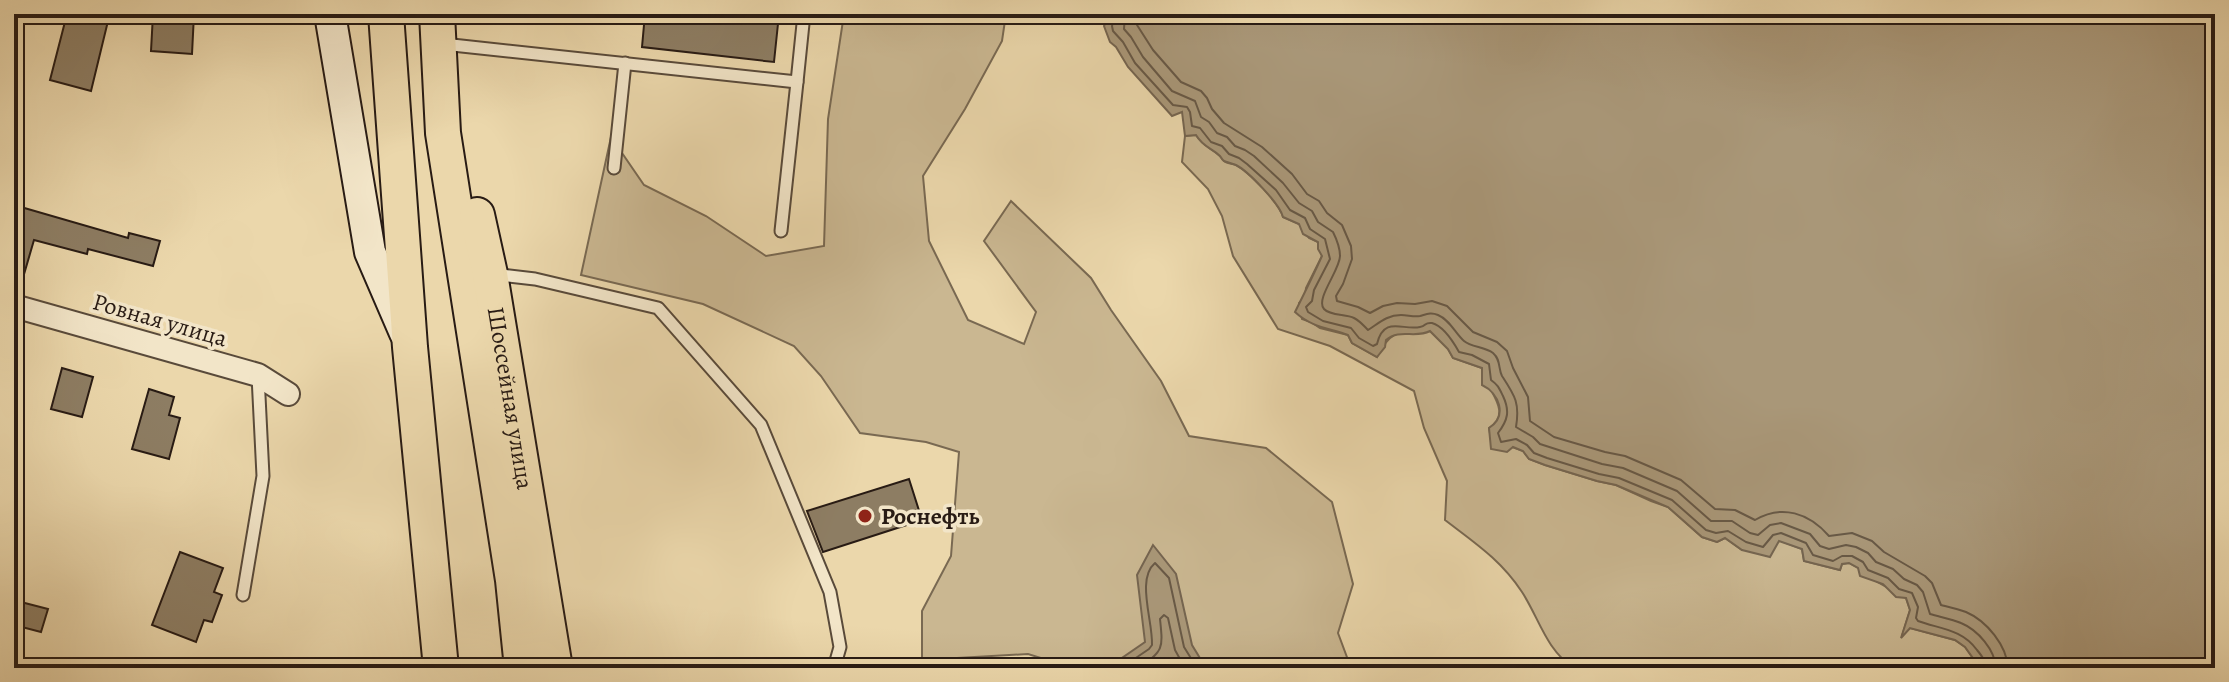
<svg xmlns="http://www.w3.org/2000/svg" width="2229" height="682" font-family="Alegreya,serif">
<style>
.green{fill:#cab791;stroke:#796952;stroke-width:2}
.water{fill:#a99778;stroke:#756550;stroke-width:2}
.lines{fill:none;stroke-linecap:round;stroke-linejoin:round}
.shore{stroke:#685946;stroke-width:2}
.building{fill:#8d7d63;stroke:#281b14;stroke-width:2}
.service-casing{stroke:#594a3a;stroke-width:15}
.minor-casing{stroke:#594a3a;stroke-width:26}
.secondary-casing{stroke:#281b14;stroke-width:34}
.primary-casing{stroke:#281b14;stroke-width:38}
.service{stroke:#f2e5c8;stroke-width:11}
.minor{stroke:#f2e5c8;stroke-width:22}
.secondary{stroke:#f2e5c8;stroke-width:30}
.primary{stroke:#ebd7ab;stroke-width:34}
.poi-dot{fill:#8f2418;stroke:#f2e5c8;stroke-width:3}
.labels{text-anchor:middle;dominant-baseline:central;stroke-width:7;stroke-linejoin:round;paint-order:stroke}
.street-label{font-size:24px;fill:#281b14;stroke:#f2e5c8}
.poi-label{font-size:24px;font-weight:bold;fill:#281b14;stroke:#f2e5c8;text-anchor:start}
</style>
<rect width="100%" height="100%" fill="#ebd7ab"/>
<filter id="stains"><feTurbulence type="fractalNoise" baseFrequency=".0025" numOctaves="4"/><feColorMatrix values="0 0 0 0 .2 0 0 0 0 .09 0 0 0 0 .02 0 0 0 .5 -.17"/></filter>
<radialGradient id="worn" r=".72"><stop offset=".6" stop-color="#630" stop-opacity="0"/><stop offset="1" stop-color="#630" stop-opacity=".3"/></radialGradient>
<!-- green -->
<g class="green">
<polygon points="844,14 1006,14 1002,41 965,109 923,176 929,241 968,320 1024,344 1036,312 984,241 1011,201 1091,278 1111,310 1161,381 1189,436 1266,448 1332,502 1353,584 1338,633 1351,668 1073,668 1028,654 922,660 922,611 951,556 959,452 926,442 860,433 821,376 794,346 703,304 581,275 611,137 644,185 706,216 766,256 824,246 828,119"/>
<path d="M1196,135C1204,148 1211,147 1220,156C1221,157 1222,160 1224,161C1226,163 1233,164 1236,165C1248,171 1280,204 1283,217L1299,224L1309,238L1318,242L1322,256L1306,288L1305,297L1299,303L1302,319L1311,322L1320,328L1348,335L1352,343L1377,357C1392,327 1400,333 1430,331L1448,349L1453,358L1482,368C1484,389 1515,411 1489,428L1491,439L1523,451L1529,459L1545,465L1597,481L1616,485L1651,501L1668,507L1702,537L1717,542L1725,538L1742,550L1773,549L1778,540L1802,549L1804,561L1840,570L1842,564L1849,563L1858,568L1872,579L1906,598L1910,610L1902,636L1910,628L1955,640L1965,647L1980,668H1574C1546,650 1539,618 1522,592C1501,560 1475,543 1445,520L1447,481L1424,428L1414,391L1330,346L1278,329L1233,256L1222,216L1208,189L1182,162L1185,136Z"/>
</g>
<!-- water -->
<g class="water">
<path d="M1109,14H2215V668H1980L1965,647L1955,640L1910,628L1901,638L1910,610L1906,598L1896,597L1883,584L1860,576L1858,568L1849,563L1842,564L1840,570L1804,561L1802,549L1779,541L1770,557L1742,550L1725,538L1717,542L1702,537L1668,507L1616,485L1597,481L1545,465L1529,459L1523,451L1513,447L1507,452L1491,449L1489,428C1508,416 1499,393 1482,385V368L1453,358L1448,349L1430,331C1415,339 1400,328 1386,340L1385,347L1377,357L1352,343L1348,335C1328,328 1311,327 1295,312C1304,294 1313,276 1322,256L1318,249V242L1303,234L1299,224L1283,217C1280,204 1248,171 1236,165C1234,164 1226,162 1224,161C1222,160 1221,157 1220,156C1211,147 1204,148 1196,135L1185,136L1182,112L1172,116L1128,67L1116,47L1110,42L1104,26Z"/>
<polygon points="1153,545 1176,574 1192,645 1206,668 1099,668 1113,664 1145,642 1137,575"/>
</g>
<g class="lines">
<!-- shore -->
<g class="shore">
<path d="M1115,14L1112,26L1113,31L1123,42L1135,63L1173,105L1187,107L1190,112L1192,126L1200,128L1211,142L1222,146L1229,154L1239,158L1247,164L1276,190L1290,210L1305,218L1310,229L1325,239L1330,259L1314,290L1312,301L1306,307L1308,312L1323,321L1351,328L1359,338L1373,346L1377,344C1384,315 1403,331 1420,327C1427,326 1424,322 1432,323C1443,326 1454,343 1459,352L1472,355L1489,364L1491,380C1498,385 1499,388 1503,396C1510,411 1508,420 1498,433L1501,442L1516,439L1527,445L1534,453L1547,458L1599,474L1619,478L1672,500L1706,530L1716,533L1728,531L1746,542L1763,547L1773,535L1781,533L1806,543L1813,555L1833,561L1842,556H1852L1863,562L1868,570L1888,578L1899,589L1912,593L1918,607L1916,618L1918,621C1940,629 1962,629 1977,650C1982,656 1985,660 1986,668"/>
<path d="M1125,14L1124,29L1131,37L1143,57L1172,91L1195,101L1201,117L1209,122L1217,133L1227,137L1235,146L1245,150L1254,156L1283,183L1299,203L1312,211L1318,222L1333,232C1336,238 1340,249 1340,256C1340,270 1315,299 1324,309C1330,316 1346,314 1354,318C1360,321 1364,326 1368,330C1379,323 1387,315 1401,315C1408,315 1413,317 1420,316C1427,314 1431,312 1438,315C1450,320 1455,333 1464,341C1471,347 1485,347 1493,353C1501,360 1498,368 1502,376C1515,396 1520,403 1516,427L1533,437L1540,444L1602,464L1623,468L1677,491L1711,521H1732L1750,533L1758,535L1770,525L1781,523L1810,534L1820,546L1829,549L1846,545L1856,547L1868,553L1876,562L1893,569L1904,579L1917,585L1923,592L1930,614C1940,617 1952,619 1961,623C1978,630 1995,650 1996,668"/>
<path d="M1138,14L1137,25L1153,50L1181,82L1201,91L1207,98L1212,109L1224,123L1262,147L1292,174L1307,194L1319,201L1327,213L1342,225L1351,246L1352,259L1343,284L1336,296L1337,301L1358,307L1370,313L1383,306L1397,303L1415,304L1432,301L1447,306L1473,332L1497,342L1507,351L1513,368L1528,397L1530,421L1554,437L1605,452L1625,456L1681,480L1715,509L1735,510L1755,520C1782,504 1809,513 1829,536L1852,533L1872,541L1884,552L1925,576L1932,583L1941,605C1949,607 1958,609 1966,612C1987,621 2007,646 2008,668"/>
<path d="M1121,668L1149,649L1152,645C1153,621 1136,579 1155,563L1169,578L1184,647L1197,668"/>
<path d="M1139,668C1164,651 1163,648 1160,619L1164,615L1168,618L1175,650L1185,668"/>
</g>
</g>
<!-- building -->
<g class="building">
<polygon points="67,14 80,14 108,21 91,91 50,80"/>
<polygon points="153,14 194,14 192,54 151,51"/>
<polygon points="645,14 779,14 774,62 642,47"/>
<polygon points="14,205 128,238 129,233 160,241 153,266 88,249 87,254 34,240 20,288 14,288"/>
<polygon points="62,368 93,377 82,417 51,409"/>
<polygon points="149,389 174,397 169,415 180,418 169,459 132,449"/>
<polygon points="909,479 922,520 823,552 807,511"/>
<polygon points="180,552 223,568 214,592 222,595 212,622 204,620 196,642 152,625"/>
<polygon points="17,601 48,609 41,632 14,625 14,613"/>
</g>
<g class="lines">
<!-- service casing -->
<g class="service-casing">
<g id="service">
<polyline points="443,44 797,82 804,14"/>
<polyline points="614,168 625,63"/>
<polyline points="781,231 797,82"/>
<polyline points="492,274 535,279 658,308 761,425 830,592 840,647 834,668"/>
<polyline points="243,595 263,476 258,376"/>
</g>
</g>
<!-- minor casing -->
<g class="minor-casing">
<polyline id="minor" points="14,306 258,375 288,394"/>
</g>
<!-- secondary casing -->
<g class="secondary-casing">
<polyline id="secondary" points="330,14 370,252 405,333"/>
</g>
<!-- primary casing -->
<g class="primary-casing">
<g id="primary">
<polyline points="386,14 410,347 441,668"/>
<polyline points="437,14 443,133 513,580 522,668"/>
<path id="s1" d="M477,215L490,274L555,668"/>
</g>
</g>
<!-- service -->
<use href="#service" class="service"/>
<!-- minor -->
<use href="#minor" class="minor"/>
<!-- secondary -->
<use href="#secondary" class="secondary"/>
<!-- primary -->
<use href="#primary" class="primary"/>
</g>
<!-- markers -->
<circle class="poi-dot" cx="865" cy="516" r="8"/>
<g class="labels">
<!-- street labels -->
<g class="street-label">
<text transform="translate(160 320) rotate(16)">Ровная улица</text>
<text stroke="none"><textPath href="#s1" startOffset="186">Шоссейная улица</textPath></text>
</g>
<!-- poi labels -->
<g class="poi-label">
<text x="881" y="516">Роснефть</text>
</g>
</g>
<!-- margin -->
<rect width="2229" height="682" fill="none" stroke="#ebd7ab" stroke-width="48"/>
<rect x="16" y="16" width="2197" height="650" fill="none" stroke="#281b14" stroke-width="4"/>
<rect x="24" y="24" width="2181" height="634" fill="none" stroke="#281b14" stroke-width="2"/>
<rect width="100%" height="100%" filter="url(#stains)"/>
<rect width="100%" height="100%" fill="url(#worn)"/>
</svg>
